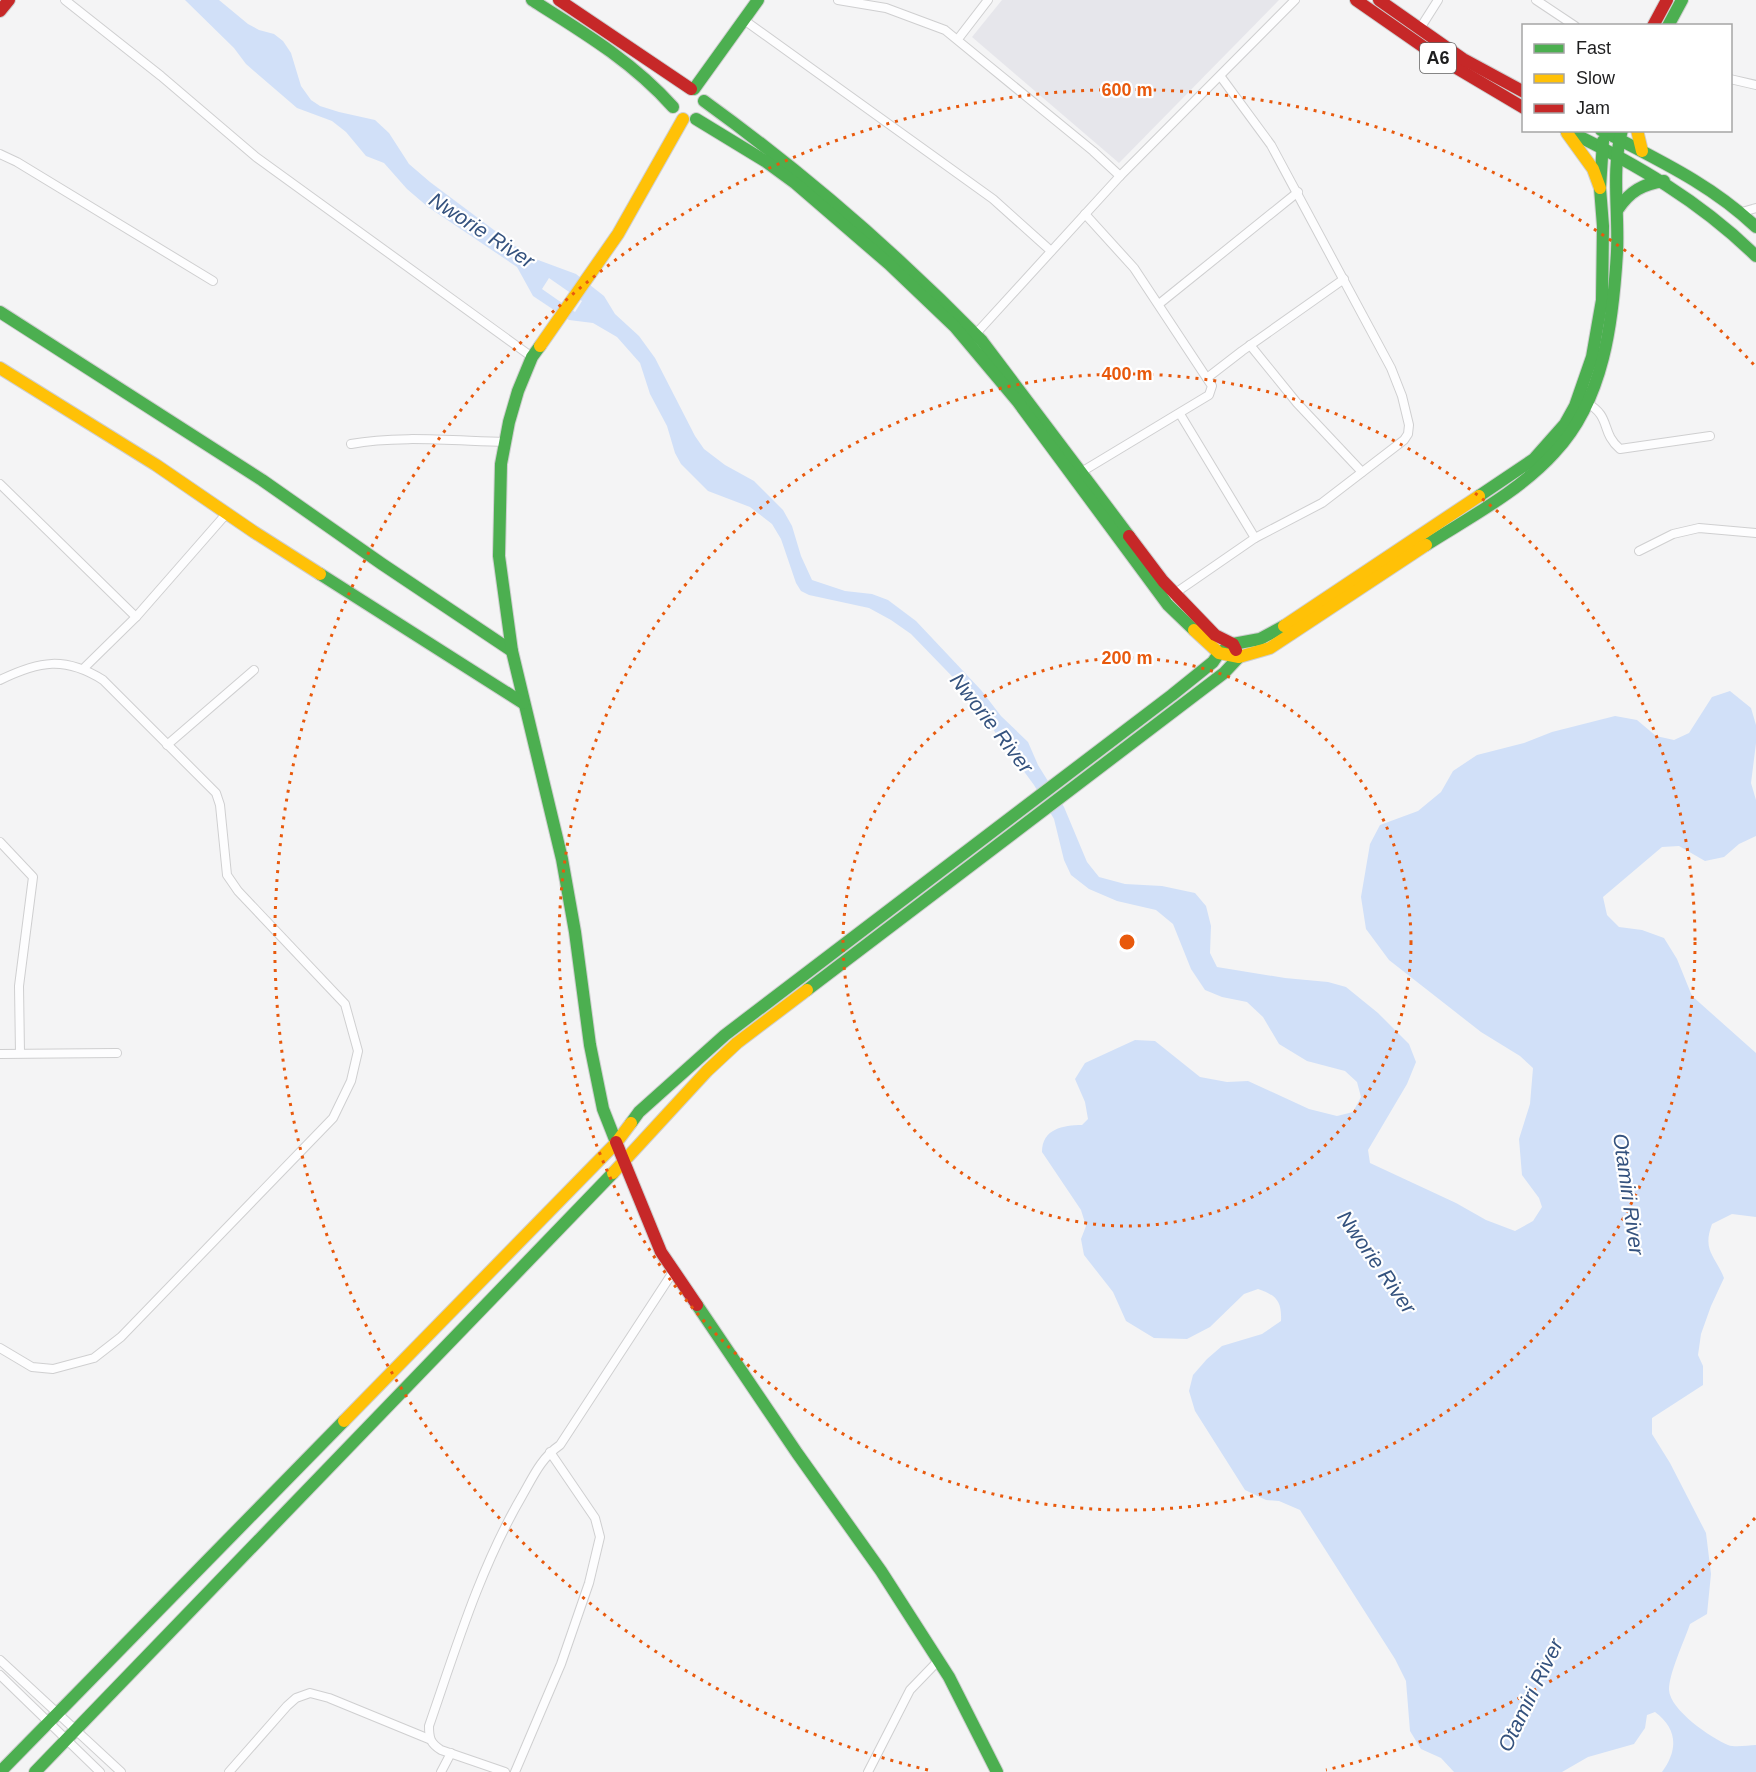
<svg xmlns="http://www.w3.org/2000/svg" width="1756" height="1772" font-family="Arial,sans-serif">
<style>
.built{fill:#e6e6eb}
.water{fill:#d1e0f8;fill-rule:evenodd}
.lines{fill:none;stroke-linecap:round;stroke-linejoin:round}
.street-casing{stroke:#cfcfd0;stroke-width:10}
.fast-casing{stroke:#cfcfd0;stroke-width:14}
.slow-casing{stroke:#cfcfd0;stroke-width:14}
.jam-casing{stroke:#cfcfd0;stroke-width:14}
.street{stroke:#fdfdfe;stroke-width:8}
.fast{stroke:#4caf50;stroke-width:12}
.slow{stroke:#ffc107;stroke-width:12}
.jam{stroke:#c62828;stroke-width:12}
.ring{fill:none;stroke:#e8590c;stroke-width:3;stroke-dasharray:3 6}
.labels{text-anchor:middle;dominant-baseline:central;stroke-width:4.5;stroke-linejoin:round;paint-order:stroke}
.shield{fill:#fff;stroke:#626262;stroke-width:1.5}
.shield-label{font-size:18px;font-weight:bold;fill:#1e1e1f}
.water-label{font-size:21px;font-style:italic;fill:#34527e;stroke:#fff}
.centre{fill:#e8590c;stroke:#fff;stroke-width:3}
.ring-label{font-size:18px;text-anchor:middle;font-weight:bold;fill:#e8590c;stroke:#fff;stroke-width:4.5;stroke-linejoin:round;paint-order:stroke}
</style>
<rect width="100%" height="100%" fill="#f4f4f5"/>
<!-- built -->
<polygon class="built" points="1002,0 1279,0 1119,163 972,37"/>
<!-- water -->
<path class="water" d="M185,0H219L248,24L259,30L274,34L283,41L291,53L301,86L311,100L320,106L339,112L375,120L389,133L409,164L430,182L530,257L576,274L604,296L615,314L639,336L655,358L695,436L704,449L725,465L754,481L783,510L792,526L801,556L812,580L845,591L872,594L888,600L916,621L981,690L1001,716L1028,742L1038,765L1064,807L1087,862L1099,877L1125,884L1162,886L1195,893L1206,906L1211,926L1210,953L1217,967L1285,978L1328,982L1346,987L1378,1013L1409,1044L1416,1062L1407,1084L1368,1150L1370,1163L1456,1203L1486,1220L1515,1231L1533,1221L1542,1207L1539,1198L1522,1175L1519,1139L1530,1104L1533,1068L1520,1056L1481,1032L1389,960L1366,929L1361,897L1370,844L1380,825L1418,811L1441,792L1453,771L1477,755L1524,743L1552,732L1615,716L1637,720L1656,736L1674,740L1689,733L1712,697L1730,691L1751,708L1756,725V743L1751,783L1756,800V836L1739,844L1724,857L1705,861L1679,846L1662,847L1603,897L1607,915L1619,927L1642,930L1664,938L1677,959L1692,996L1756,1053V1217L1732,1214L1712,1224C1702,1251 1715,1255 1724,1278L1711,1306L1701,1334L1698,1355L1703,1366V1385L1652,1418V1434L1670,1463L1706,1533L1711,1574L1707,1614L1690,1624C1684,1642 1669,1673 1669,1690C1670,1710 1711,1738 1728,1745C1736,1748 1748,1745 1756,1745V1772H1662C1678,1750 1678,1729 1655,1712L1647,1715L1645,1728L1634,1744L1588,1757L1562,1772H1454L1441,1758L1421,1749L1410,1731L1406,1681L1395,1659L1300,1510L1279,1501L1266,1500L1245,1490L1195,1411L1189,1391L1193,1375L1207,1359L1222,1346L1262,1334L1281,1321C1282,1301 1276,1295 1258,1289L1244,1294L1210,1327L1187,1339L1154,1338L1126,1321L1113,1292L1084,1255L1081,1239L1086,1226L1081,1210L1042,1152C1042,1129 1063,1125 1082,1125L1088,1119L1085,1102L1075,1079L1085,1063L1135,1040L1155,1041L1200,1077L1227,1082L1248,1081L1309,1109L1337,1116L1353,1112L1361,1097L1357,1082L1345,1071L1307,1061L1279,1044L1263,1017L1247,1002L1222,997L1205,990L1191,969L1173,924L1156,910L1117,901L1089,889L1071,875L1064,860L1054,819L1034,785L992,728L975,700L911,634L891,620L869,608L809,595L801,591L796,583L781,539L772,524L750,507L708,491L681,464L675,453L667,426L650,394L640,363L617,337L593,323L569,320L533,296L517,267L428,207L407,189L384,163L366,156L346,132L332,121L297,108L246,64L234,48ZM549,278L582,301L575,312L542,289Z"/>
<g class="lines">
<!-- street casing -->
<g class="street-casing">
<g id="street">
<polyline points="65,0 161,76 256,157 532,357"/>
<polyline points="838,0 886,8 945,30 1093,151 1120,176"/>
<polyline points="1536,0 1575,26"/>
<polyline points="744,20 993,199 1051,251"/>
<polyline points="1419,30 1438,0"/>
<polyline points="958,39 988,0"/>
<polyline points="1730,79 1756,85"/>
<polyline points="0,154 17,162 213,281"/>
<polyline points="1742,212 1756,208"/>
<polyline points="1159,304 1298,192"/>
<polyline points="972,338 1120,176 1295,0"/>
<polyline points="1250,345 1297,403 1362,472"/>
<polyline points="1207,378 1242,351 1344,279"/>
<path d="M1587,403C1612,417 1600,432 1620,449L1710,436"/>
<polyline points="1180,414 1255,538"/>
<path d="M351,444C396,435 458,441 505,442"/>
<polyline points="1078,474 1209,395 1212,386 1134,268 1085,214"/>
<polyline points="0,484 136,617"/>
<polyline points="1639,551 1673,534 1699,528 1756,533"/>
<polyline points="1171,596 1255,538 1322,503 1404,440 1408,434 1409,425 1402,396 1391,368 1271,145 1221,77"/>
<polyline points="84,668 136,617 227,513"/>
<path d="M0,680C39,661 65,656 103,680L216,793L220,805L227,875L238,891L345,1004L358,1051L351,1081L333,1118L121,1337L94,1358L53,1369L32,1367L0,1348"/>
<polyline points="167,745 254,670"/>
<polyline points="0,842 33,877 19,986 20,1053"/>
<polyline points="0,1054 117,1053"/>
<polyline points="0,1660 121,1772"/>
<polyline points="0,1675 100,1772"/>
<polyline points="229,1772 287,1706 296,1698 310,1693 329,1698 429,1739"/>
<polyline points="441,1772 451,1753"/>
<path d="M505,1772L441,1750C430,1743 429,1738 429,1726C456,1648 480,1568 522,1496C533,1477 541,1458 560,1445L673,1272"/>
<polyline points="515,1772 561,1664 589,1583 600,1537 595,1518 550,1452"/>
<polyline points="868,1772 910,1690 938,1661"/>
</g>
</g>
<!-- fast casing -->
<g class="fast-casing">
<g id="fast">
<path d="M532,0C583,32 633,62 673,107"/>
<polyline points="1668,26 1682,0"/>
<polyline points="694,89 758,0"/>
<path d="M704,101C805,174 895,252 982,341L1129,536"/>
<polyline points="696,119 765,161 795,183 889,264 955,327 1018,402 1168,605 1194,630"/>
<path d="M1566,130C1636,164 1700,201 1756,256"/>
<path d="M1601,130C1656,159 1711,184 1756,227"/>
<path d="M1618,209C1630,191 1643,184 1664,181"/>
<polyline points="0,312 262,480 382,564 512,651"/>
<polyline points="540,346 532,357 518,391 509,422 501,464 499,556 512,651 562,859 575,932 590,1045 603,1109 616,1142"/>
<polyline points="1479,496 1534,459 1565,424 1575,406 1592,357 1602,300 1603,226 1600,188 1603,141"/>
<path d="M1426,545C1470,517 1520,491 1555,452C1604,400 1613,321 1617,252C1619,211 1611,170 1622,130"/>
<polyline points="320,574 523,703"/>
<polyline points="807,990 1224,673 1239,657"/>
<polyline points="631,1123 639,1112 725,1035 1172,695 1213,662 1219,653 1233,644 1260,639 1284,626"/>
<polyline points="697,1305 797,1453 881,1571 949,1677 997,1772"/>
<polyline points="0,1772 344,1421"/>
<polyline points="35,1772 613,1173"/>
</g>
</g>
<!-- slow casing -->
<g class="slow-casing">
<g id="slow">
<polyline points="1637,130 1642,151"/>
<polyline points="1567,133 1593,169 1600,188"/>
<polyline points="540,346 618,234 683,119"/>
<polyline points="0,368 156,465 254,532 320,574"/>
<polyline points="1284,626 1479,496"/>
<polyline points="1194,630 1219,653 1239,657 1270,648 1426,545"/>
<polyline points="613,1173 707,1071 737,1043 807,990"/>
<polyline points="344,1421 616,1143 631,1123"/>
</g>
</g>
<!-- jam casing -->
<g class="jam-casing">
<g id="jam">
<polyline points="559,0 691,89"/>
<polyline points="1356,0 1438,57 1524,108"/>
<polyline points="1379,0 1463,59 1524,92"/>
<polyline points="0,11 9,0"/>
<polyline points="1653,26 1667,0"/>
<polyline points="1129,536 1163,581 1215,635 1233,644 1236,650"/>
<polyline points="616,1142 661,1252 697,1305"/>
</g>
</g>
<!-- street -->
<use href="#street" class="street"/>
<!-- fast -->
<use href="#fast" class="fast"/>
<!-- slow -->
<use href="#slow" class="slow"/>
<!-- jam -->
<use href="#jam" class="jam"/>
</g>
<!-- distance rings -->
<g class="ring">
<circle cx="1127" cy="942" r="284"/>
<circle cx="1127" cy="942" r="568"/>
<path d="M1755 1518A852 852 0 0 1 1326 1770M928 1770A852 852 0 1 1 1755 366"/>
</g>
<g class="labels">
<!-- shield labels -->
<rect class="shield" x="1420" y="43" width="36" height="30" rx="4.5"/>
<g class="shield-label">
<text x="1438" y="58">A6</text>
</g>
<!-- water labels -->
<g class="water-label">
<text transform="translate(482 230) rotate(33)">Nworie River</text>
<text transform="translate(992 723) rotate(52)">Nworie River</text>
<text transform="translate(1629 1194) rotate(82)">Otamiri River</text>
<text transform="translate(1377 1262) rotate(55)">Nworie River</text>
<text transform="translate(1530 1695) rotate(-64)">Otamiri River</text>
</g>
</g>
<circle cx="1127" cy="942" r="9" class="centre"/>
<g class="ring-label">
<text x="1127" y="96">600 m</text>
<text x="1127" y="380">400 m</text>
<text x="1127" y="664">200 m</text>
</g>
<!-- legend -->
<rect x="1522" y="24" width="210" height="108" fill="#ffffff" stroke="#a5a5a5" stroke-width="1.5"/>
<rect x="1534" y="44" width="30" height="9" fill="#4caf50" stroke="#a5a5a5" stroke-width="1.5"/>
<text x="1576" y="54" font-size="18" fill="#1e1e1f">Fast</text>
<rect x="1534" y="74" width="30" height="9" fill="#ffc107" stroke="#a5a5a5" stroke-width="1.5"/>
<text x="1576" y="84" font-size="18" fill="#1e1e1f">Slow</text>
<rect x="1534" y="104" width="30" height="9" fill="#c62828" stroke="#a5a5a5" stroke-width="1.5"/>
<text x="1576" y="114" font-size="18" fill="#1e1e1f">Jam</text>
</svg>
